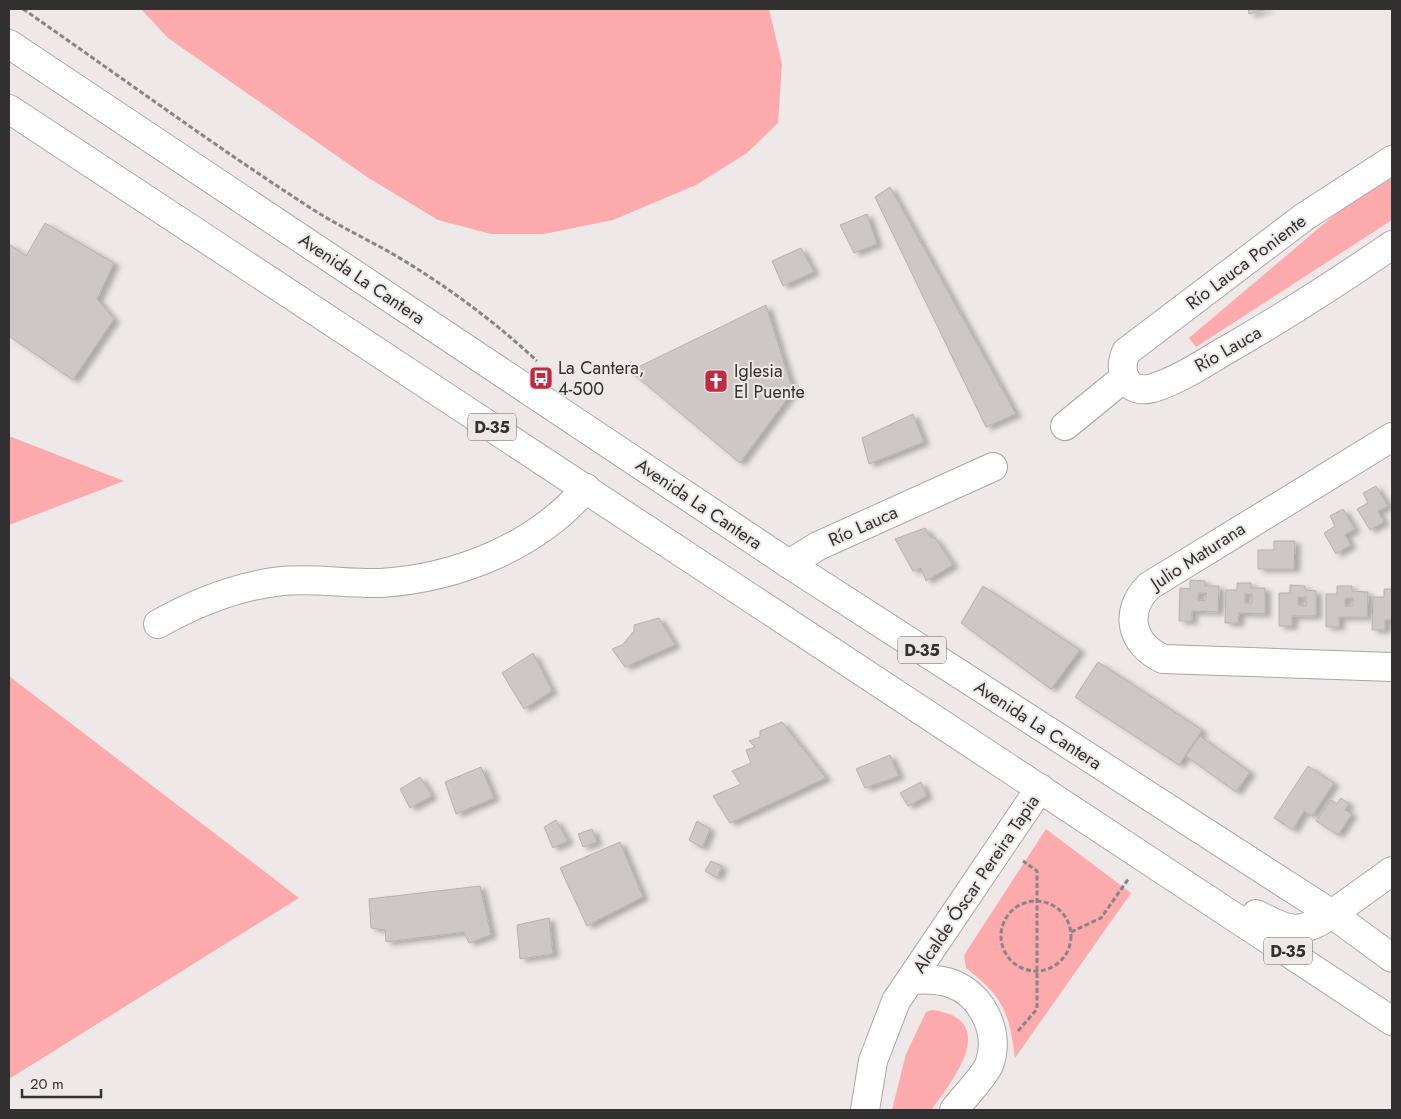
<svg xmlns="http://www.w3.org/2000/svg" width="1401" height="1119" font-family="Jost,sans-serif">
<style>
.green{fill:#fdaaac}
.building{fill:#cdc7c7;stroke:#b6b0b0;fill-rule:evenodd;filter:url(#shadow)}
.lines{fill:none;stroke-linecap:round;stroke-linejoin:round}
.minor-casing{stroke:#aca6a6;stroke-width:30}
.major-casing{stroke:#aca6a6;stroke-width:30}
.highway-casing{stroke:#aca6a6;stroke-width:30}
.path{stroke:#898585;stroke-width:3;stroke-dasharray:5 2.5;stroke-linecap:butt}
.minor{stroke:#fff;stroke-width:28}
.major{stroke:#fff;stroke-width:28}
.highway{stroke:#fff;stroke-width:28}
.labels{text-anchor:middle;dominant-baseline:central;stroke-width:4;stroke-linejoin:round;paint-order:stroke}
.shield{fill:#eee8e8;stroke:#6a6767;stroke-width:1}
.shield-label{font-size:16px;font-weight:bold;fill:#323030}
.street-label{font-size:18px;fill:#323030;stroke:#eee8e8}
.poi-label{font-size:18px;fill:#323030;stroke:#eee8e8;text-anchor:start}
</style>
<defs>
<filter id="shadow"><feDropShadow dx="5.5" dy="3" stdDeviation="2.5" flood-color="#0004"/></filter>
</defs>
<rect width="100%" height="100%" fill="#eee8e8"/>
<!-- green -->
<g class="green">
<polygon points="141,9 769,9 782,64 778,123 747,153 696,185 613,220 544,234 491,234 438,220 367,177 168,38"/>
<polygon points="1392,178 1392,220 1196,347 1189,338 1339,211"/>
<polygon points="9,436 124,481 9,525"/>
<polygon points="9,676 299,898 9,1079"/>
<path d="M1046,829L1131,893L1015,1058C1009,1011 1003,997 966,968L964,955Z"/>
<path d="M932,1010C1001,1019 954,1079 931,1110H892L906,1054L926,1012Z"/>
</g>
<!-- building -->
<g class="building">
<polygon points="1248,9 1268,9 1249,14"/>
<polygon points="890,187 1016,414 986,427 875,197"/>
<polygon points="867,214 877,244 854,253 840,225"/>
<polygon points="45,223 114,263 97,299 114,319 73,380 9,336 9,244 26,256"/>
<polygon points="801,248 814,272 783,286 772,261"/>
<polygon points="766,305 793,391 740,463 630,371"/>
<polygon points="913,414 924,442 869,464 862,438"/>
<polygon points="1376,486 1388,506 1378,511 1384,522 1370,530 1357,509 1368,503 1363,493"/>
<polygon points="1343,509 1355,529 1345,535 1351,545 1336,554 1324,533 1335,526 1330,516"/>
<polygon points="925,528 931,538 935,538 953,565 926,581 921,568 913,571 895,539"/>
<polygon points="1274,541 1295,541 1294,569 1258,569 1258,550 1274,550"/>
<path d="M1190,580L1205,581V586H1219L1218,612L1192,611V621H1179L1180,588L1190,589ZM1198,593H1206V601L1198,600Z"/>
<path d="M1237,583H1251V588H1265V614L1239,613L1238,623H1225L1226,590H1237ZM1245,594H1252V603H1245Z"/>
<path d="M1290,585L1305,586V590L1316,591V616H1292V626H1279V593H1290ZM1298,597H1306V606L1298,605Z"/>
<polygon points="983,586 1080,650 1051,689 961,623"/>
<path d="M1337,586H1352V591L1368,592L1367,617H1339V627H1326V594H1337ZM1345,598H1353V606H1345Z"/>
<polygon points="1384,589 1392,589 1392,620 1385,620 1385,630 1372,630 1373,597 1384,597"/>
<polygon points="659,618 675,645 625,667 612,649 622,645 634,631 634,625"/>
<polygon points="533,653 552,691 524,709 502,673"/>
<polygon points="1098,662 1202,730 1179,765 1075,697"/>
<polygon points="782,722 826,778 730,823 713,796 741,784 732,771 751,763 746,750 755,747 749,741 760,737 760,731"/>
<polygon points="1200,736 1250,772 1236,792 1186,756"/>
<polygon points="890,755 899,776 865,788 856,769"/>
<polygon points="1308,766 1334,783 1312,816 1304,811 1293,830 1274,818"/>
<polygon points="481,767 494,798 456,814 445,782"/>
<polygon points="420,777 432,796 410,808 400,789"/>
<polygon points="921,782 927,796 908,806 900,793"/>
<polygon points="1341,798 1349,804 1345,810 1352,814 1338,835 1316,821 1331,800 1337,804"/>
<polygon points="556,820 568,841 553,848 544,827"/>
<polygon points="697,821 710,829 702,848 689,840"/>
<polygon points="592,829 597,842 583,847 578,834"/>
<polygon points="620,842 643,897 587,926 560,868"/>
<polygon points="711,861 722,866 717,878 705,871"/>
<polygon points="480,886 491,935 469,943 464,932 386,942 385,930 371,928 369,899"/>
<polygon points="549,918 553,954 520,959 517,925"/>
</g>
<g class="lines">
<!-- minor casing -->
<g class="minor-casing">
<g id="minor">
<path d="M1392,160L1304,217L1126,352C1117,373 1127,395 1153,388C1179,380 1204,363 1228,349C1284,317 1338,282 1392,245"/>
<polyline points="1065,426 1124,378"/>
<path d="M1392,437L1149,586C1123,612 1131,644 1163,659L1392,667"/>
<polyline points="789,564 818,546 993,467"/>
<path d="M158,624C197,602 237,586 282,581C315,578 348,584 381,583C457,578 536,547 586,488"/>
<path d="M912,980C926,979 940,979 953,984C983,996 1001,1034 989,1065C983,1078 963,1098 954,1110"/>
<polyline points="865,1110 873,1061 896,1001 1040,788"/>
</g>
</g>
<!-- major casing -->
<g class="major-casing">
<polyline id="major" points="1332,914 1392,871"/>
</g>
<!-- highway casing -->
<g class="highway-casing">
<g id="highway">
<polyline points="9,44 789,564 1332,914 1392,958"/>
<polyline points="9,109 1392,1021"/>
<path d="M1256,914C1290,931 1299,936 1332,914"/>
</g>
</g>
<!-- path -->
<g class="path">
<path d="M23,9C118,75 212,144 309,207C338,226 369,240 398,257C448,287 494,321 537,361"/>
<circle cx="1036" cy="936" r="35"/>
<polyline points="1071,932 1101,918 1129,878"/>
<polyline points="1018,1031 1037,1009 1037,871 1023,861"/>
</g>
<!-- minor -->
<use href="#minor" class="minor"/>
<!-- major -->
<use href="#major" class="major"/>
<!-- highway -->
<use href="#highway" class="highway"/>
</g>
<!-- icons -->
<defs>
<g id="bus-square" transform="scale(1.25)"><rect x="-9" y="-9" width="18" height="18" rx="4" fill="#bd2c42" stroke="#eee8e8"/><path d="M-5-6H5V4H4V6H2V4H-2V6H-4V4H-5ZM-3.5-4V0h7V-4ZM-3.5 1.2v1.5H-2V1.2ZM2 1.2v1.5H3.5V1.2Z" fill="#fff"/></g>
<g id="church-square" transform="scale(1.25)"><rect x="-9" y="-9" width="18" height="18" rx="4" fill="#bd2c42" stroke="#eee8e8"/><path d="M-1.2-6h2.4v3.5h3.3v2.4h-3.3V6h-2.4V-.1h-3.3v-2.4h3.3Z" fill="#fff"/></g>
</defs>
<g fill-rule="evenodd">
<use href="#bus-square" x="541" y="378"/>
<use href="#church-square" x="716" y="381"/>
</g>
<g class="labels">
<!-- shield labels -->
<g class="shield">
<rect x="468" y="413.5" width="48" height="27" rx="4"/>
<rect x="898" y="636.5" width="48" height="27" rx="4"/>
<rect x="1264" y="937.5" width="48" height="27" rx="4"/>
</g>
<g class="shield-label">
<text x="492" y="427">D-35</text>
<text x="922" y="650">D-35</text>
<text x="1288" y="951">D-35</text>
</g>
<!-- street labels -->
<g class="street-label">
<text transform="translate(1246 262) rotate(-37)">Río Lauca Poniente</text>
<text transform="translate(362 279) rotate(34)">Avenida La Cantera</text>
<text transform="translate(1228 349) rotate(-30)">Río Lauca</text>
<text transform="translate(699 504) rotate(34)">Avenida La Cantera</text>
<text transform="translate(863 526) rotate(-24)">Río Lauca</text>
<text transform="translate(1198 556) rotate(-33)">Julio Maturana</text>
<text transform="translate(1038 725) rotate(33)">Avenida La Cantera</text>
<text transform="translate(976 884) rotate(-56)">Alcalde Óscar Pereira Tapia</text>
</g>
<!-- poi labels -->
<g class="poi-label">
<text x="558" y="368">La Cantera,<tspan x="558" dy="21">4-500</tspan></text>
<text x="734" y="371">Iglesia<tspan x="734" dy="21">El Puente</tspan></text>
</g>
</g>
<!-- border -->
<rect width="1401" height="1119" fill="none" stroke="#323030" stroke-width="20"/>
<!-- scale -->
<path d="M22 1089v8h79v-8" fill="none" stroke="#323030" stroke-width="2.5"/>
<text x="30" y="1089" font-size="15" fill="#323030" stroke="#eee8e8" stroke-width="4" paint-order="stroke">20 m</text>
</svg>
